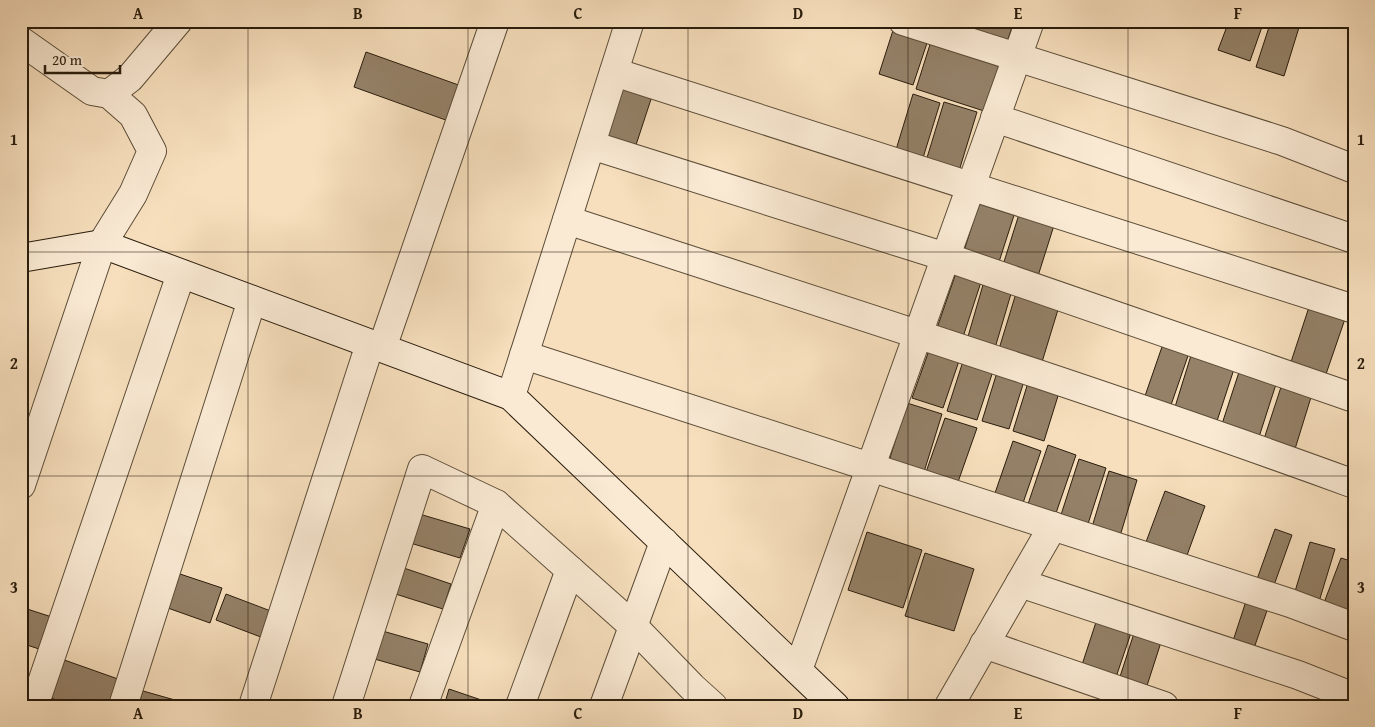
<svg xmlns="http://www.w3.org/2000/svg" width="1375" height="727" font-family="'Gentium Book Plus',serif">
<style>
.building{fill:#948168;stroke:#291c0c}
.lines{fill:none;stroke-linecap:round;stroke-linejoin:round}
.street-casing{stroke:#5c4d38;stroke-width:30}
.secondary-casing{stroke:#291c0c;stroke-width:30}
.street{stroke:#faead4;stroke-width:28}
.secondary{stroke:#faead4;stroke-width:28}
.grid{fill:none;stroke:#291c0c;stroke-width:1;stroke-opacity:0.55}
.neatline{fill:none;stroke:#291c0c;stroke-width:2}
.grid-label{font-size:16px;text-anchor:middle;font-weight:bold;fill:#291c0c}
</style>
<rect width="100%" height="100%" fill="#f7dfbd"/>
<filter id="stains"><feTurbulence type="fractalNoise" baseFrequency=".004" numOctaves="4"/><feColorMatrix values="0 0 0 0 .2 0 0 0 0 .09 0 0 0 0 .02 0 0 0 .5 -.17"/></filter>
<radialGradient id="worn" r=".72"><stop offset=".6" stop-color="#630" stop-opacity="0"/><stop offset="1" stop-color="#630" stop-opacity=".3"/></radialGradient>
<!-- building -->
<g class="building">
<polygon points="896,21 931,31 913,85 879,74"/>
<polygon points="942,21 971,21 968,29"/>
<polygon points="975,21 1014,21 1007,42 972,31"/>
<polygon points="1229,21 1264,21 1250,61 1218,50"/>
<polygon points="1271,21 1301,21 1284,76 1256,67"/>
<polygon points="933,35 1002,58 984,111 916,89"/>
<polygon points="366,52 467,88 454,123 354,87"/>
<polygon points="622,76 655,87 635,148 602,137"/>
<polygon points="913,94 940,103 922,161 895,153"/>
<polygon points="944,102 977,112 959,171 926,161"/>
<polygon points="982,194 1017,206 998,265 963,254"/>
<polygon points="1021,208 1056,219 1038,276 1003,265"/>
<polygon points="957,270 982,279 963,337 937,328"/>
<polygon points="985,278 1013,287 995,348 967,340"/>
<polygon points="1017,290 1060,303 1042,362 999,349"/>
<polygon points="1310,304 1346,316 1325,377 1290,365"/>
<polygon points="1164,341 1190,350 1171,405 1145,396"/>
<polygon points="932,342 962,352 943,408 912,398"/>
<polygon points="1193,349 1236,363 1217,421 1175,407"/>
<polygon points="965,355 995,365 977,420 947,411"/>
<polygon points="1241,366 1278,378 1259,437 1222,424"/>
<polygon points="998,369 1025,378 1009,429 982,421"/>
<polygon points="1031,373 1062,383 1044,441 1013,431"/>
<polygon points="1282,384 1312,394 1295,449 1264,439"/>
<polygon points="907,403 942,414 924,472 889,461"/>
<polygon points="945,418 977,428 958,482 926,472"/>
<polygon points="1013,441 1041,451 1023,503 995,493"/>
<polygon points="1048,445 1076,455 1055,516 1027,507"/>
<polygon points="1079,459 1106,468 1087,527 1060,518"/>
<polygon points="1109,471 1137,480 1120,536 1092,527"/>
<polygon points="1165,491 1205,506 1186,558 1146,542"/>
<polygon points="416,513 470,529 460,558 407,542"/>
<polygon points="1275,529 1292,535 1273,588 1256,582"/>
<polygon points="867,532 922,550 903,608 848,590"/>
<polygon points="1310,542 1335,549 1318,605 1293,598"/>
<polygon points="925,553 974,569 954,631 905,616"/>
<polygon points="1341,558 1354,562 1354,599 1347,617 1322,608"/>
<polygon points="395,565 451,584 443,609 386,591"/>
<polygon points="177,573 222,588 210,623 165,607"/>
<polygon points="1249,592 1271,599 1252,654 1231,647"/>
<polygon points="226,594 276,613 266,639 216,620"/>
<polygon points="21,607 58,619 48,652 21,643"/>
<polygon points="1099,613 1134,624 1113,686 1079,674"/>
<polygon points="1136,627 1163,636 1144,695 1117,686"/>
<polygon points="372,628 428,644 420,672 364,656"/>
<polygon points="53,656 118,679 109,706 74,706 39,694"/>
<polygon points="449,689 499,706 444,706"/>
<polygon points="143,691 182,702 181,706 138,706"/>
<polygon points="351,697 386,706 349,706"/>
</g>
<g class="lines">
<!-- street casing -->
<g class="street-casing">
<g id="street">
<polyline points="903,21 1282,141 1354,169"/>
<polyline points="21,41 92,91 109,94 133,115 152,151 133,194 102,244 21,485"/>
<polyline points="614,72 1354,309"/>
<polyline points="109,94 130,78 178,21"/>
<polyline points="995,118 1354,239"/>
<polyline points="591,145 946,257 1354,398"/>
<path d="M567,220C830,306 1094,389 1354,484"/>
<polyline points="382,348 495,21"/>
<polyline points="524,355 1290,603 1354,627"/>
<polyline points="511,396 630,21"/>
<polyline points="1020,583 1298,675 1354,697"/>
<polyline points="984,644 1164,706"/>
<polyline points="798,670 1030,21"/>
<polyline points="34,706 181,274"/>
<polyline points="123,706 252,300"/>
<polyline points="253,706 370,344"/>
<polyline points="346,706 422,469 496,504 633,626 692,687 713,706"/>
<polyline points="423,706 496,504"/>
<polyline points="520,706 570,570"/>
<polyline points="604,706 664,542"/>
<polyline points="949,706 1053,526"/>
</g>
</g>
<!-- secondary casing -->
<g class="secondary-casing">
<polyline id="secondary" points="21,258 102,244 511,396 835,706"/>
</g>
<!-- street -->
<use href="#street" class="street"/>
<!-- secondary -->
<use href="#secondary" class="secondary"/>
</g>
<!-- grid -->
<path class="grid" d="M248,21V706M468,21V706M688,21V706M908,21V706M1128,21V706M21,252H1354M21,476H1354"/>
<!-- margin -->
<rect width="1375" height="727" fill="none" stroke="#f7dfbd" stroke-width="55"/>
<!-- scale -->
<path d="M45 65v8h75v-8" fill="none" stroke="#291c0c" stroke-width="2.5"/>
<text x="52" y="65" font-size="15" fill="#291c0c" stroke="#faead4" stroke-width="4" paint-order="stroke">20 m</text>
<rect x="28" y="28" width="1320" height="672" class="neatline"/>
<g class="grid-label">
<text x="138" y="19">A</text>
<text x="358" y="19">B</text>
<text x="578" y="19">C</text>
<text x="798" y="19">D</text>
<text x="1018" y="19">E</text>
<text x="1238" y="19">F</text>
<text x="14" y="145">1</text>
<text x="1361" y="145">1</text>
<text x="14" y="369">2</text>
<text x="1361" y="369">2</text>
<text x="14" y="593">3</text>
<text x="1361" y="593">3</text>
<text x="138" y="719">A</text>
<text x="358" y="719">B</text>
<text x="578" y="719">C</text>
<text x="798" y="719">D</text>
<text x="1018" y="719">E</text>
<text x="1238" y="719">F</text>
</g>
<rect width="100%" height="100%" filter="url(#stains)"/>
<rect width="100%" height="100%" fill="url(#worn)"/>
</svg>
